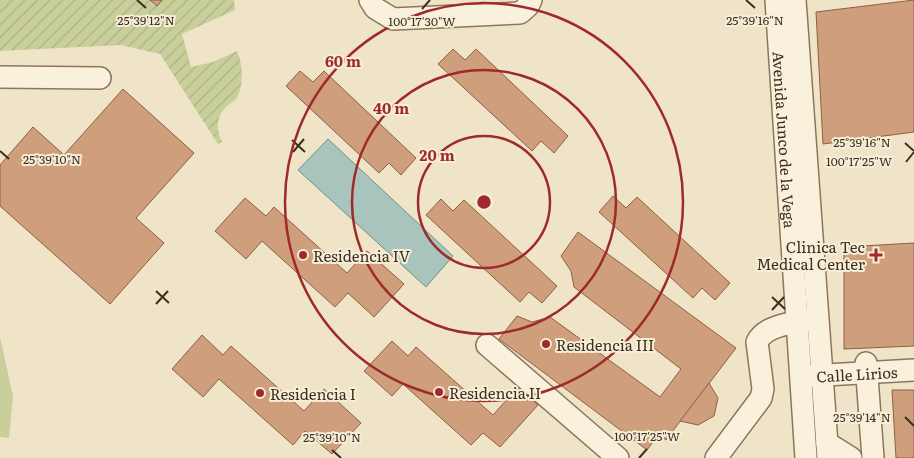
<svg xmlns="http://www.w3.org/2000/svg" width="914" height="458" font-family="Literata,serif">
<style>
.garden{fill:url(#garden-furrows)}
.pitch{fill:#c9cf9b}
.water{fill:#a9c4bc;stroke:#6f938a}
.building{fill:#cf9f7d;stroke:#8d5f41}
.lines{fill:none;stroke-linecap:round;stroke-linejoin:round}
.minor-casing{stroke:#8d765c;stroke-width:24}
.minor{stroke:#faf1dc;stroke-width:21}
.ticks{fill:none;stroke:#3d2e20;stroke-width:2}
.ring{fill:none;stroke:#9e2a2b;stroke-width:2.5}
.poi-dot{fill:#9e2a2b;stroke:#f7eed8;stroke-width:2}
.labels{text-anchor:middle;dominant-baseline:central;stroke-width:4;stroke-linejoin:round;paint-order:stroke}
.street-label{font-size:15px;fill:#3d2e20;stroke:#f7eed8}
.poi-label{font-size:15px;fill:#3d2e20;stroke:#f7eed8;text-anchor:start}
.ticks-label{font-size:12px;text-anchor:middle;fill:#3d2e20;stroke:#f7eed8;stroke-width:4;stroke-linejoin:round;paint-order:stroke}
.centre{fill:#9e2a2b;stroke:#f7eed8;stroke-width:2.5}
.ring-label{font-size:15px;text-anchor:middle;font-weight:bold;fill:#9e2a2b;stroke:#f7eed8;stroke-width:4;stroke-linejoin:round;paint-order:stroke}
</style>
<defs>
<pattern id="garden-furrows" width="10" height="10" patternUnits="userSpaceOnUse" patternTransform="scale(1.25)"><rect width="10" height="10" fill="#c9cf9b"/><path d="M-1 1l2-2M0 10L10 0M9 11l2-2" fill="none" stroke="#aeb285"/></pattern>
</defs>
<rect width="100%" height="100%" fill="#f0e4c8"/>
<!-- garden -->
<path class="garden" d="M0,0H150L157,6L162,0H234L235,10L182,34L191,67L213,62L237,51C243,65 244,84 237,98C234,102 228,104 225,108C216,118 216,130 222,142L218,144L160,54L121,45L0,51Z"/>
<!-- pitch -->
<polygon class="pitch" points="0,337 13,396 9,438 0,437"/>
<!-- water -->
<polygon class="water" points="328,139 453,256 426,287 298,170"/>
<!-- building -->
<g class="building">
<polygon points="150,0 162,0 157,6"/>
<polygon points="914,0 914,132 823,144 816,12"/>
<polygon points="453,49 465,60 476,49 568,136 554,153 541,141 532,151 438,64"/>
<polygon points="300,71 313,82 324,71 416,158 401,175 389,163 379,173 286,86"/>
<polygon points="123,89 194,153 136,218 164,243 110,304 0,206 0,165 33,127 64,155"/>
<polygon points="613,196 626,208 637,197 730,283 715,300 702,288 693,298 599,212"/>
<polygon points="245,198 266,216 274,207 347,273 367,251 404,284 374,317 348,293 335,307 262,241 246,259 215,231"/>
<polygon points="441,199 453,211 464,200 557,286 542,303 529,292 520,302 426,215"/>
<polygon points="578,232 736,348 666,440 659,434 647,450 499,339 517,316 532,322 550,317 660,397 681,369 574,287 571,271 561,256"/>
<polygon points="914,243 914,346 844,349 844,247"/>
<polygon points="202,335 223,355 231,346 304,411 324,389 361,423 332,454 305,431 293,445 219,379 203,397 172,369"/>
<polygon points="392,341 408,356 416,347 493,415 518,387 538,405 500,447 483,433 471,445 403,384 392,396 364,371"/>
<polygon points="709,383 718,398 714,416 698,425 680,421"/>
<polygon points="892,390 914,390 914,458 896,458"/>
</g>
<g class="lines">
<!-- minor casing -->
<g class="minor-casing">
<g id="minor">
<polyline points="370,0 375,8 393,19 520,13 528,6 531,0"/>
<path id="s1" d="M776,0L806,458"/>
<polyline points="795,0 828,458"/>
<polyline points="0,77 100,78"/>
<polyline points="487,345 618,458"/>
<polyline points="866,363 873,458"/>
<path id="s2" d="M808,376L914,370"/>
<polyline points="827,443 851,458"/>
<path d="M716,458L761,398L763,389L757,342C765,325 793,323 810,320"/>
</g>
</g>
<!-- minor -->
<use href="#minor" class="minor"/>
</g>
<!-- ticks -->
<path class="ticks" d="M137,0L146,8M746,0L755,8M422,9L430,0M292,140L305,152M905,143L914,151M0,151L9,159M293,152L304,139M906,162L914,152M156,291L169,303M772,297L785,309M156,304L168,291M772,310L784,297M905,417L914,426M332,450L341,458M639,458L647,449"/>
<!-- distance rings -->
<g class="ring">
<circle cx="484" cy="202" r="66"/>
<circle cx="484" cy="202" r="132"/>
<circle cx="484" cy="202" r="199"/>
</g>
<!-- markers -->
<g class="poi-dot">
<circle cx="303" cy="255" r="5"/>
<path d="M873.5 247.5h5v5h5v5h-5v5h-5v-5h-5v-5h5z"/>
<circle cx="546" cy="344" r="5"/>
<circle cx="439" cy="392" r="5"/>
<circle cx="260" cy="393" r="5"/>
</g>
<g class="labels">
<!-- street labels -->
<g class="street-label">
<text stroke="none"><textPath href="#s1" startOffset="140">Avenida Junco de la Vega</textPath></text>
<text stroke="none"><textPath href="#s2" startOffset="49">Calle Lirios</textPath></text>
</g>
<!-- poi labels -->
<g class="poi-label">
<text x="865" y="246" text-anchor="end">Clinica Tec<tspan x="865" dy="17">Medical Center</tspan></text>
<text x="313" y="255">Residencia IV</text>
<text x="556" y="344">Residencia III</text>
<text x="449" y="392">Residencia II</text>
<text x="270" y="393">Residencia I</text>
</g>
</g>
<g class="ticks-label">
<text x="146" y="25">25°39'12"N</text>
<text x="755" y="25">25°39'16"N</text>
<text x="422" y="26">100°17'30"W</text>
<text x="862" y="147">25°39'16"N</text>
<text x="52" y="164">25°39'10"N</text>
<text x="859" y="166">100°17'25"W</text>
<text x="862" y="422">25°39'14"N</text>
<text x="647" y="441">100°17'25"W</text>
<text x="332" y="442">25°39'10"N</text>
</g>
<circle cx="484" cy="202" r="8" class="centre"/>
<g class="ring-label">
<text x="343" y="67">60 m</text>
<text x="391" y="114">40 m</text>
<text x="437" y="161">20 m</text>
</g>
</svg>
